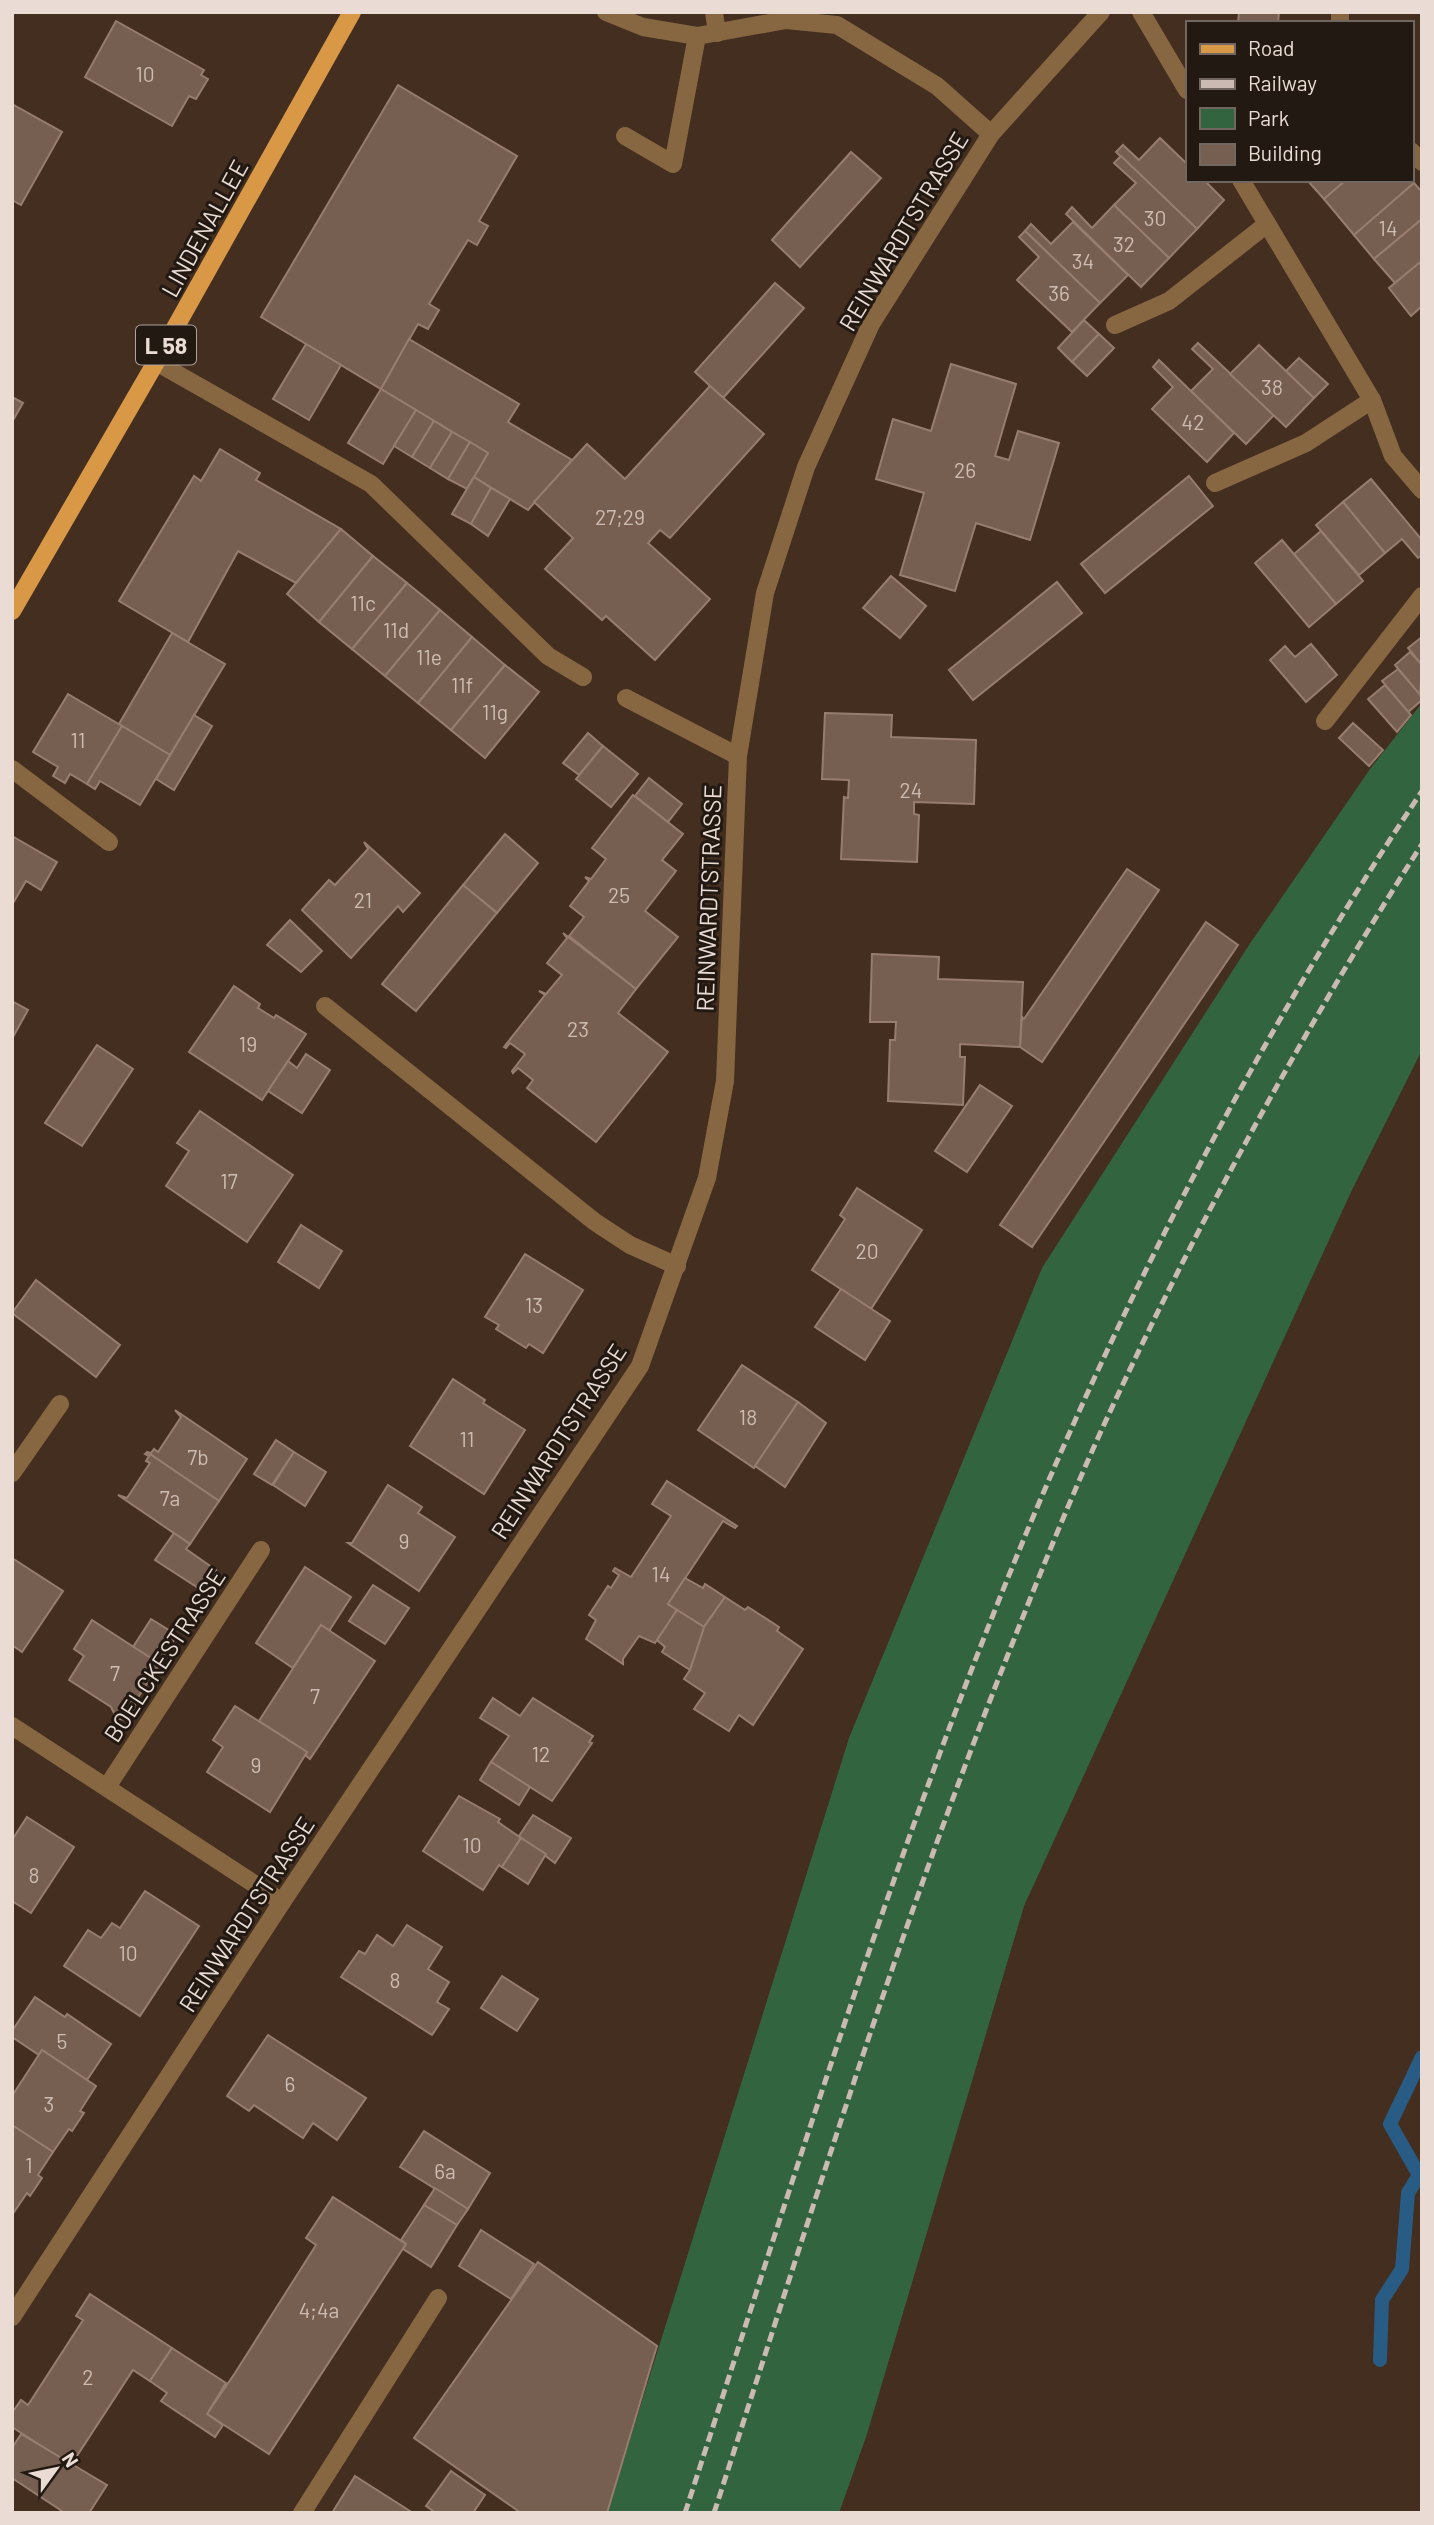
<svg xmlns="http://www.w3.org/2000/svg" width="1434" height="2525" font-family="Barlow,sans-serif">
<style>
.green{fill:#336440}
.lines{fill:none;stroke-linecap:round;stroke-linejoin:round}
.stream{stroke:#295c85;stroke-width:14}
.building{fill:#765e50;stroke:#977d6e;stroke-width:2}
.minor{stroke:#866742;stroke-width:18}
.major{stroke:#d89845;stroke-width:18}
.rail{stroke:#cabab1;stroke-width:5;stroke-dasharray:10 5;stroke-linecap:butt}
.labels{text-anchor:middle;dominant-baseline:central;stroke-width:6;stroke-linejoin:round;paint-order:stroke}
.number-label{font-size:21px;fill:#cdbcb3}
.shield{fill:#221913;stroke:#aea29a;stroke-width:2}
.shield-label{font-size:23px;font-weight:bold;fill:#eadcd4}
.street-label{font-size:24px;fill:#eadcd4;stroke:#221913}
</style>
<rect width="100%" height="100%" fill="#432e20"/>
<!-- green -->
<polygon class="green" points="1422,703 1422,1050 1351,1192 1024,1906 867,2434 839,2513 607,2513 849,1738 1042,1268 1249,945 1370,769"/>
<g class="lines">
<!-- stream -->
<polyline class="stream" points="1380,2360 1382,2300 1402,2269 1408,2193 1419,2175 1390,2124 1422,2057"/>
</g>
<!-- building -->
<g class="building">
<polygon points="1239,12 1279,12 1278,23 1238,23"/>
<polygon points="116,21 204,70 201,75 208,79 196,99 189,96 172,126 85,77"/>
<polygon points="398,85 517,156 479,221 488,226 477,245 468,240 429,304 439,310 428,329 418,324 381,389 261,317"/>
<polygon points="12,104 62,132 21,205 12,200"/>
<polygon points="1160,138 1187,164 1187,180 1204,180 1224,200 1197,229 1116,152 1123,145 1139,160"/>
<polygon points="851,152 881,178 800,267 772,240"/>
<polygon points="1121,156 1197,229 1169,258 1114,205 1136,183 1114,163"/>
<polygon points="1307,180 1346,180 1324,199"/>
<polygon points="1346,180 1411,180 1414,183 1354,235 1324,199"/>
<polygon points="1414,183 1422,192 1422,219 1374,259 1354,235"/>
<polygon points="1114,205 1169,258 1141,287 1066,214 1072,207 1092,228"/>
<polygon points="1422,219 1422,261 1395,283 1374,259"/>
<polygon points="1073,222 1128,275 1100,303 1025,231 1031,224 1051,244"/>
<polygon points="1025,231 1100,303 1072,332 1017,280 1039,257 1019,237"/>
<polygon points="1419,263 1422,266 1422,306 1411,316 1389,288"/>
<polygon points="775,283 804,308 723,398 695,372"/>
<polygon points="1084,320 1099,334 1072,362 1058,348"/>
<polygon points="1099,334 1114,348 1087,376 1072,362"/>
<polygon points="409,339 519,404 508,422 572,460 528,510 474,477 488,453 381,389"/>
<polygon points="1198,343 1274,415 1246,444 1191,391 1213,369 1192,349"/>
<polygon points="306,344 341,365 309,420 273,399"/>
<polygon points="1259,345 1314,398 1286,427 1230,374"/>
<polygon points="1299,358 1328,384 1314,398 1286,371"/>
<polygon points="1159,360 1234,433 1207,462 1152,409 1173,387 1153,367"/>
<polygon points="951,364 1016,384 995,456 1009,460 1018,431 1059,443 1030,540 976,523 955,591 900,575 924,493 876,479 893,419 931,431"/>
<polygon points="710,386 764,434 670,538 660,530 648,543 710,599 655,660 606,616 602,620 545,569 573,538 534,502 587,444 625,479"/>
<polygon points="381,389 416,410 383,464 348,443"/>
<polygon points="12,397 23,403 12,422"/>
<polygon points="416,410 434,421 412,457 394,446"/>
<polygon points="434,421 452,432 430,468 412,457"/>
<polygon points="452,432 470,442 448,479 430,468"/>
<polygon points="470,442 488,453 467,489 448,479"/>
<polygon points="220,449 260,473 256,480 341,529 296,583 238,551 188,642 119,601 194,476 201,481"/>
<polygon points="1189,476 1213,506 1105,593 1081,564"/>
<polygon points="474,477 491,488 471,524 452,514"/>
<polygon points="1371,479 1422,540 1422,555 1418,558 1402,539 1385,553 1343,502"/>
<polygon points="491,488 510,499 488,536 471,524"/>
<polygon points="1343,502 1385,553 1359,575 1316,525"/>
<polygon points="341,529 373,556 319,622 287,594"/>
<polygon points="1321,531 1363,581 1336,604 1294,554"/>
<polygon points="1282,540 1336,604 1309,627 1255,563"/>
<polygon points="373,556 407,583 352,649 319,622"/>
<polygon points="891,576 926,606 900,638 863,608"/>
<polygon points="1057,582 1082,613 973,700 949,670"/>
<polygon points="407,583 440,610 385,676 352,649"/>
<polygon points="440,610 472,637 418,703 385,676"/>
<polygon points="172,633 225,664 170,755 119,724"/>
<polygon points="472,637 505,665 451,730 418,703"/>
<polygon points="1422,637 1422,665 1408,648"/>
<polygon points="1311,644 1337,675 1306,702 1270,660 1285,646 1295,657"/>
<polygon points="1410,652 1422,665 1420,695 1395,665"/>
<polygon points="505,665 539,692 485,758 451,730"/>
<polygon points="1398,669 1422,697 1422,700 1408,712 1382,681"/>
<polygon points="1385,685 1411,715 1397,732 1368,699"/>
<polygon points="68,694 122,726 87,784 70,774 65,783 53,776 58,767 33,752"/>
<polygon points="825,713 892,715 891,737 976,740 974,804 914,802 914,814 919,815 917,862 841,859 844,797 848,798 849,780 822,779"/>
<polygon points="194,715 212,726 174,790 156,779"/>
<polygon points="1353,723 1383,750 1369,766 1339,738"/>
<polygon points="122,726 170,755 140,805 100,781 95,789 87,784"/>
<polygon points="588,733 603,746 579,775 563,763"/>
<polygon points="603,746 638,774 611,807 576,779"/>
<polygon points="649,778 682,804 668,822 635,796"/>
<polygon points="633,795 683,834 662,860 676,871 645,911 678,937 636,989 569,936 584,917 570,906 589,881 585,877 591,879 606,859 592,848"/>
<polygon points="505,834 538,863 497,913 463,885"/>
<polygon points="12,836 57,862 41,890 26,881 12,905"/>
<polygon points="364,842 420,893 403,912 398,906 351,958 302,910 329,880 335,885 368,849"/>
<polygon points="1127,869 1159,890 1042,1062 1020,1047 1022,1017 1024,1019"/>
<polygon points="463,885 497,913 416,1011 382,984"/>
<polygon points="290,920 322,951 301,972 267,945"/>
<polygon points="1206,922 1238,945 1032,1247 1000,1225"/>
<polygon points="563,933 636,989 618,1013 668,1052 596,1142 527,1088 533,1080 518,1068 513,1073 512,1071 525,1054 510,1043 506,1048 504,1047 545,995 539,991 546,994 562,975 547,963 567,938"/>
<polygon points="872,954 939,957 938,979 1023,982 1020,1047 960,1044 960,1057 965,1057 963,1105 888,1101 890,1040 895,1040 896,1022 870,1022"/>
<polygon points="234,986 260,1004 258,1008 274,1018 276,1015 306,1034 262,1100 189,1052"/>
<polygon points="12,1001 28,1010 13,1037 12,1036"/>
<polygon points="97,1045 133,1069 82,1146 45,1123"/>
<polygon points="306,1054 330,1070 302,1113 268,1091 288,1061 297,1068"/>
<polygon points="980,1085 1012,1106 967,1172 935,1151"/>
<polygon points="200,1111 293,1175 247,1242 166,1186 189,1151 177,1143"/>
<polygon points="857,1188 922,1230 871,1309 812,1270 845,1219 840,1215"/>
<polygon points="301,1225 342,1251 319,1288 278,1262"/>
<polygon points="525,1254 583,1290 543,1353 529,1344 526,1348 496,1329 499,1325 485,1317"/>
<polygon points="36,1280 120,1345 96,1377 12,1313"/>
<polygon points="841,1289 890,1321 865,1360 815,1327"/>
<polygon points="742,1365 798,1402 754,1468 698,1430"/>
<polygon points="453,1379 485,1400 483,1403 525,1430 484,1494 410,1446"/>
<polygon points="798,1402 826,1423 785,1487 755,1466"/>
<polygon points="175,1410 247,1459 219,1501 147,1452 151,1453 154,1449 158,1452 181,1417"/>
<polygon points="276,1440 294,1452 272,1485 254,1474"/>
<polygon points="147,1452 219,1501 190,1544 118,1495 127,1498 150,1463 146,1461 149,1456 145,1454"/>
<polygon points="294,1452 326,1472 305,1506 273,1485"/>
<polygon points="667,1481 737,1526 735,1528 723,1521 668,1604 677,1610 655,1643 639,1636 623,1659 623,1664 586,1639 596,1620 589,1615 608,1586 611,1588 619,1575 613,1571 615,1568 631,1577 671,1516 652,1504"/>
<polygon points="388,1485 422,1507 418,1513 455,1537 419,1591 348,1543 352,1543"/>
<polygon points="174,1533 190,1544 186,1549 216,1570 203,1591 155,1560"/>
<polygon points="12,1558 63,1591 22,1652 12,1645"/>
<polygon points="305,1567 351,1597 329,1631 321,1625 293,1668 256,1643"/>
<polygon points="685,1578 703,1588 705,1584 725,1597 704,1627 668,1604"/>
<polygon points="373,1585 409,1608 385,1644 349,1621"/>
<polygon points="725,1597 745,1610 748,1607 779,1627 777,1631 803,1649 753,1725 739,1715 729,1731 694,1709 705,1693 684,1679 690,1670 704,1627"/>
<polygon points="677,1610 704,1627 690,1670 662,1652 665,1647 657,1640"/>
<polygon points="151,1619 177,1635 159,1663 133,1647"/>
<polygon points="92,1620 160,1664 135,1702 135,1714 129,1720 117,1719 111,1707 69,1680 84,1656 74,1649"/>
<polygon points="321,1625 375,1661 310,1759 305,1755 307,1752 259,1721"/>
<polygon points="493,1698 520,1716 533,1698 593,1736 589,1742 592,1743 552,1801 491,1762 509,1736 480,1718"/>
<polygon points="235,1706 307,1752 270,1812 207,1772 223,1747 213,1740"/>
<polygon points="491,1762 530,1787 519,1805 480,1780"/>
<polygon points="459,1796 500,1819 498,1822 521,1838 502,1867 499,1865 483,1890 423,1851"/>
<polygon points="533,1815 571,1838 555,1863 519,1836"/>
<polygon points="27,1817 74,1847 31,1913 12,1901 12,1840"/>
<polygon points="521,1838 546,1854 528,1884 502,1867"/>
<polygon points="145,1891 199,1926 140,2016 64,1966 88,1930 101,1938 112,1923 120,1928"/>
<polygon points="407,1925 442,1947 428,1969 449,1982 437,2002 449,2009 432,2035 341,1977 359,1951 365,1954 377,1935 393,1946"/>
<polygon points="502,1976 538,1999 517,2031 481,2008"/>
<polygon points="35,1997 65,2017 67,2014 111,2044 87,2080 42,2050 39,2055 12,2037 12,2031"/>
<polygon points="268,2035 366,2098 337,2140 313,2123 303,2138 254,2105 249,2111 227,2096"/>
<polygon points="42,2050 96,2086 80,2111 84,2113 72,2131 69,2129 53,2152 12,2125 12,2096"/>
<polygon points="12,2125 53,2152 38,2175 42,2178 30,2196 27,2193 12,2215"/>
<polygon points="424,2131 490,2173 468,2209 400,2167"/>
<polygon points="435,2188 468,2209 457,2225 424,2205"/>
<polygon points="333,2197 406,2244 269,2454 207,2414 235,2373 316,2245 306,2238"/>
<polygon points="424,2205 457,2225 431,2267 403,2249 406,2244 401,2240"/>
<polygon points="481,2230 534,2264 511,2299 459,2266"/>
<polygon points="538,2262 657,2346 607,2513 521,2513 414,2438"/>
<polygon points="90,2294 172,2348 150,2381 133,2370 71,2465 12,2427 12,2413 21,2400 28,2405 83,2320 76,2316"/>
<polygon points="172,2348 226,2383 207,2414 223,2425 215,2437 161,2401 167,2393 150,2381"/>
<polygon points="21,2434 107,2485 89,2513 65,2513 12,2478 12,2448"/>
<polygon points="451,2471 485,2495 473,2513 436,2513 426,2506"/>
<polygon points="355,2476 413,2513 332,2513"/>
</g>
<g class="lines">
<!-- minor -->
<g class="minor">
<polyline points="606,12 643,27 697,36 786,20 837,25 937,86 991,134"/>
<polyline points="714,12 717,33"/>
<polyline points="1141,12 1187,90"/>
<polyline points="1340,12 1340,23"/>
<polyline points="625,136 673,164 697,36"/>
<polyline points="1411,151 1422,162"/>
<polyline points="1241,180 1372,400 1393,456 1422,490"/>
<polyline points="1115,325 1169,301 1267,224"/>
<polyline points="156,362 371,484 548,656 583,677"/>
<polyline points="1215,483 1306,443 1372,400"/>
<polyline points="626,698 738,756"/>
<polyline points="1325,721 1422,596"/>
<polyline points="12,769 109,842"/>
<polyline points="325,1006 595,1222 630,1245 677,1266"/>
<polyline points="12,1473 60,1404"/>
<polyline points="12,1726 282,1902"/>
<polyline points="107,1787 261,1550"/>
<polyline points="12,2317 282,1902 640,1366 707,1178 725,1081 738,756 765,593 806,467 871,324 991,134 1101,12"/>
<polyline points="302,2513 438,2298"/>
</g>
<!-- major -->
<polyline class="major" points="12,611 156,362 352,12"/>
<!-- rail -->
<g class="rail">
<path d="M685,2513C789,2193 888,1870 1016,1558C1126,1290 1261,1032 1422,791"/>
<path d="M714,2513C807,2226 896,1937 1007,1657C1037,1581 1068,1504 1102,1429C1195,1227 1302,1032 1422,844"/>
</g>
</g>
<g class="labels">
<!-- number labels -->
<g class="number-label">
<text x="145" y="73">10</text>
<text x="1155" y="217">30</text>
<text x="1388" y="227">14</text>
<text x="1124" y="243">32</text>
<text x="1083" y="260">34</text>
<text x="1059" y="292">36</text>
<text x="1272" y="386">38</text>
<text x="1193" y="421">42</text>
<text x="965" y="469">26</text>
<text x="620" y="516">27;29</text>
<text x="363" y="602">11c</text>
<text x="396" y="629">11d</text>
<text x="429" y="656">11e</text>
<text x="462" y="684">11f</text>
<text x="495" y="711">11g</text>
<text x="78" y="739">11</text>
<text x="911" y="789">24</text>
<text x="619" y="894">25</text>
<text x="363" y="899">21</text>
<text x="578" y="1028">23</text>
<text x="248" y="1043">19</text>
<text x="229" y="1180">17</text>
<text x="867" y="1250">20</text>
<text x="534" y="1304">13</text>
<text x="748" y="1416">18</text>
<text x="467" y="1438">11</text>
<text x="198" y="1456">7b</text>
<text x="170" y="1497">7a</text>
<text x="404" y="1540">9</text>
<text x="661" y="1573">14</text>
<text x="115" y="1672">7</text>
<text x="315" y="1695">7</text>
<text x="541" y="1753">12</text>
<text x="256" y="1764">9</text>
<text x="472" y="1844">10</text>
<text x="34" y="1874">8</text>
<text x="128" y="1952">10</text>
<text x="395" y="1979">8</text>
<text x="62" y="2040">5</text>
<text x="290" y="2083">6</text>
<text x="49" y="2103">3</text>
<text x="29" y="2164">1</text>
<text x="445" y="2170">6a</text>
<text x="319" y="2309">4;4a</text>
<text x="88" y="2376">2</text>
</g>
<!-- shield labels -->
<rect class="shield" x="136" y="325.5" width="60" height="39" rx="5"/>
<g class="shield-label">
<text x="166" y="345">L 58</text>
</g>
<!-- street labels -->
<g class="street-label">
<text transform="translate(204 228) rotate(-61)">LINDENALLEE</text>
<text transform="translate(903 231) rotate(-59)">REINWARDTSTRASSE</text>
<text transform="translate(708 898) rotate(-88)">REINWARDTSTRASSE</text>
<text transform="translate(558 1441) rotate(-57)">REINWARDTSTRASSE</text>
<text transform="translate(164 1655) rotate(-57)">BOELCKESTRASSE</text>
<text transform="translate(246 1914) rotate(-57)">REINWARDTSTRASSE</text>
</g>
</g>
<!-- border -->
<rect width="1434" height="2525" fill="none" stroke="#eadcd4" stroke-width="28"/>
<!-- legend -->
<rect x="1186" y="21" width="228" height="161" fill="#221913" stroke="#726760" stroke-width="2"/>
<rect x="1200" y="44" width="35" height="10" fill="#d89845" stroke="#726760" stroke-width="2"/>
<text x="1248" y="56" font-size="21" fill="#eadcd4">Road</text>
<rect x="1200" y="79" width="35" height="10" fill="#cabab1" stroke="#726760" stroke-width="2"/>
<text x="1248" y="91" font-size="21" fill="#eadcd4">Railway</text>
<rect x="1200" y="108" width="35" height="21" fill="#336440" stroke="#726760" stroke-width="2"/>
<text x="1248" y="126" font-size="21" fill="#eadcd4">Park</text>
<rect x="1200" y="144" width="35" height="21" fill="#765e50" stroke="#726760" stroke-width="2"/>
<text x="1248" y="161" font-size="21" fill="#eadcd4">Building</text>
<!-- north arrow -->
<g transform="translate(56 2469) rotate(57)" stroke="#221913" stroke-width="5" paint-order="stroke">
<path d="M0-5L12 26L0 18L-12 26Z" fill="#eadcd4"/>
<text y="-10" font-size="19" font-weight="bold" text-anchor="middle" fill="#eadcd4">N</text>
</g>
</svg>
